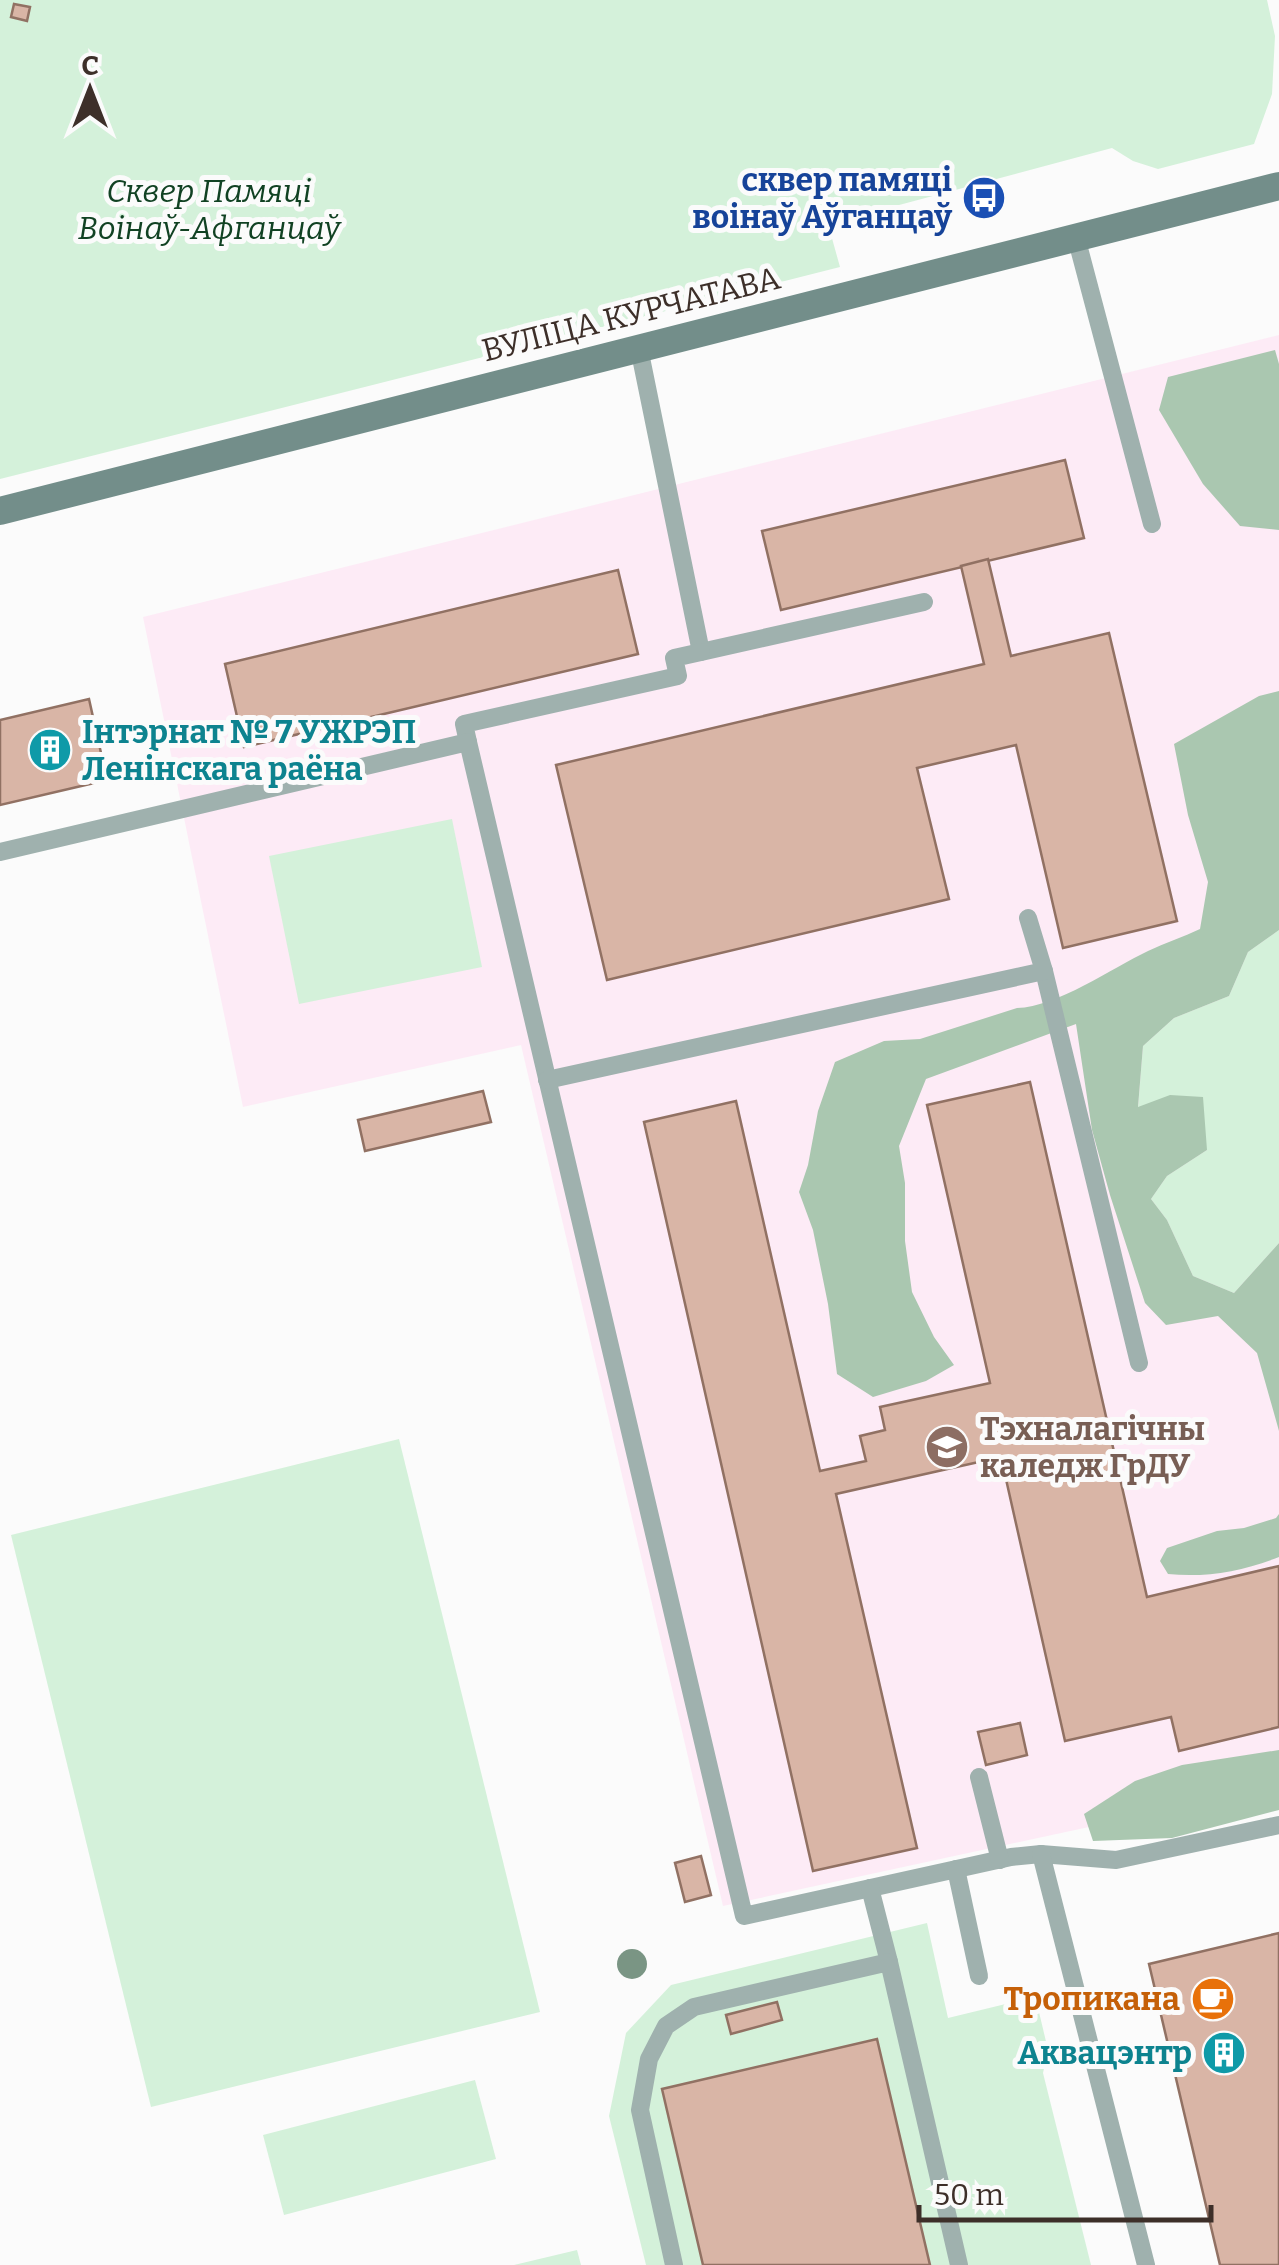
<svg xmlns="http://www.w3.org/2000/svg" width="1279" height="2265" font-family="Bitter,serif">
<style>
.education{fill:#fdebf6}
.green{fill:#d4f1da}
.forest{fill:#aac7b0}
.building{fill:#d9b5a6;stroke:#917163;stroke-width:2.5}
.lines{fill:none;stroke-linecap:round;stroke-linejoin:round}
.service{stroke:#9fb1ae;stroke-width:18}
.secondary{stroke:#738e8a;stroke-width:28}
.tree{fill:#7a9584}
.labels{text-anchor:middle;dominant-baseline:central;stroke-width:10;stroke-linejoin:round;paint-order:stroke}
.transit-label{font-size:32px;font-weight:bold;fill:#164399;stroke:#fbfbfb;text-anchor:end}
.park-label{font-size:32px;font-style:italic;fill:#114223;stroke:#fbfbfb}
.street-label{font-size:32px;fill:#3d2f29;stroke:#fbfbfb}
.culture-label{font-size:32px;font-weight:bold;fill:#0d838f;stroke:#fbfbfb;text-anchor:start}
.education-label{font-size:32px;font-weight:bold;fill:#785e54;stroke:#fbfbfb;text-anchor:start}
.food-label{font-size:32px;font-weight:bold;fill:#c56008;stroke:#fbfbfb;text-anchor:end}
</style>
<rect width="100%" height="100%" fill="#fbfbfb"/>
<!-- education -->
<polygon class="education" points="1279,335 1279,1786 723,1906 521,1045 243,1107 143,617"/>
<!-- green -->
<g class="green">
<polygon points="0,0 1267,0 1275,36 1272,94 1254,144 1158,169 1133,161 1112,148 828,224 840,267 0,479"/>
<polygon points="452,819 482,967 299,1004 269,856"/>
<polygon points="1279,930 1279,1243 1234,1293 1193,1276 1167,1220 1151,1199 1167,1176 1207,1150 1138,1108 1143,1046 1174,1018 1229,996 1248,952"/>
<polygon points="399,1439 540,2012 151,2107 11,1535"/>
<polygon points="927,1923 948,2018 1026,1999 1039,2012 1048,2050 1043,2073 1091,2265 646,2265 609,2116 626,2033 671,1985"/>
<polygon points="475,2080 496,2159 284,2215 263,2135"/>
<polygon points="577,2250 581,2265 514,2265"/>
</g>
<!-- forest -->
<g class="forest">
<polygon points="1275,350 1279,364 1279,530 1240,526 1203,484 1159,410 1168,377"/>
<path d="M1279,691V930L1248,952L1229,996L1174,1018L1143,1046L1138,1107L1170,1095L1203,1097L1207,1150L1167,1176L1151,1199L1167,1220L1193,1276L1234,1293L1279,1243V1431L1257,1353L1218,1316L1166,1325L1145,1303L1110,1195L1092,1130L1076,1024L926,1079L899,1146L905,1183V1241L912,1292L934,1337L954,1365L926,1381L873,1397L837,1374L828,1304L813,1230L799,1192L808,1165L818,1111L835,1062L884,1041L920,1039L1017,1008C1057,1007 1112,968 1148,951C1165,943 1183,937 1200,929L1208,882L1188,815L1174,744L1259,696Z"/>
<path d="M1279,1514V1557C1243,1571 1206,1578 1168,1574L1160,1561L1167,1548L1217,1531L1244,1528L1276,1518Z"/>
<polygon points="1279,1750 1279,1810 1172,1838 1093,1841 1084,1814 1135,1781 1182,1765"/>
</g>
<!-- building -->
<g class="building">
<polygon points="14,4 30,7 27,21 11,17"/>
<polygon points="1065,460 1084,538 781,610 762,531"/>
<polygon points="988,559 1011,656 1109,633 1177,921 1063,948 1016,745 917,768 949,899 607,980 556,765 984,664 961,566"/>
<polygon points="618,570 638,654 244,747 225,664"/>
<polygon points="89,699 107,780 0,805 0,720"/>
<polygon points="1030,1082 1147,1597 1279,1566 1279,1727 1179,1751 1171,1717 1065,1741 1001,1457 836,1494 917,1848 813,1871 644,1122 736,1101 820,1471 866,1461 860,1436 885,1430 880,1407 990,1383 927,1105"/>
<polygon points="483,1091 491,1122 365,1151 358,1120"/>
<polygon points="1020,1723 1027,1755 986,1765 978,1732"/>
<polygon points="701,1856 711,1895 685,1902 675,1863"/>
<polygon points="1279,1933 1279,2265 1220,2265 1149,1964"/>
<polygon points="777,2002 782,2020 731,2034 726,2015"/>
<polygon points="877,2039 930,2265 703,2265 662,2089"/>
</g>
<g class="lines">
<!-- service -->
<g class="service">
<polyline points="1076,237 1152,524"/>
<polyline points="639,348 701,652 924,602"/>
<polyline points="468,742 464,724 678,676 674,658 701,652"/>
<polyline points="0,852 468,742 744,1916 1011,1857 1041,1854 1116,1860 1279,1825"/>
<polyline points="1044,971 1139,1363"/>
<polyline points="547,1080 1044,971 1028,918"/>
<polyline points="979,1777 1000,1860"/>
<polyline points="1041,1854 1146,2265"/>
<polyline points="956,1869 979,1976"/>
<polyline points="870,1888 889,1962"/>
<polyline points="674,2265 640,2110 649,2059 666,2026 694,2007 889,1962 959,2265"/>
</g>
<!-- secondary -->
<polyline class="secondary" points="0,511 1279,186"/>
</g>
<!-- trees -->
<circle class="tree" cx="632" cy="1964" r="15"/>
<!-- icons -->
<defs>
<g id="bus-disc" transform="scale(2.25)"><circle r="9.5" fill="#1a4fb4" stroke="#fbfbfb"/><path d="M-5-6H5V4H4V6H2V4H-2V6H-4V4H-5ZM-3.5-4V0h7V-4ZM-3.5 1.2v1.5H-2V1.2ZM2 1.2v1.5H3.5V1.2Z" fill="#fff"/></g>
<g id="building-disc" transform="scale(2.25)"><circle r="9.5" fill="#0f9aa8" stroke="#fbfbfb"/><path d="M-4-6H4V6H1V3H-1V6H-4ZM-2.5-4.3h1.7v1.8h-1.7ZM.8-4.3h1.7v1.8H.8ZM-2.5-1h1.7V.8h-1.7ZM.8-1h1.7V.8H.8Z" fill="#fff"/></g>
<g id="university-disc" transform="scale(2.25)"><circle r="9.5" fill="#8d6e63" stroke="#fbfbfb"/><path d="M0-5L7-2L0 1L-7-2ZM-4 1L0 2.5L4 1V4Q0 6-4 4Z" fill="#fff"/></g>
<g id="cafe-disc" transform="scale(2.25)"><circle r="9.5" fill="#e8710a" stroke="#fbfbfb"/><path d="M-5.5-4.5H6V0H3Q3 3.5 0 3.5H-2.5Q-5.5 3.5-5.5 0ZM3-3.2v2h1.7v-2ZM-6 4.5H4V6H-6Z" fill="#fff"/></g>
</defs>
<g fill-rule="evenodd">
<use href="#bus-disc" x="984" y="198"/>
<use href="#building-disc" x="50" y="750"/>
<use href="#university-disc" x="947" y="1447"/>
<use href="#cafe-disc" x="1213" y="1999"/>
<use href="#building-disc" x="1224" y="2053"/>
</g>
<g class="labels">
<!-- transit labels -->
<g class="transit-label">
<text x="952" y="180">сквер памяці<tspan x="952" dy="37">воінаў Аўганцаў</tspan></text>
</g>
<!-- park labels -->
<g class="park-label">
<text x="209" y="191">Сквер Памяці<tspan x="209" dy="37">Воінаў-Афганцаў</tspan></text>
</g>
<!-- street labels -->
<g class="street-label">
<text transform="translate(631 314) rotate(-14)">ВУЛІЦА КУРЧАТАВА</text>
</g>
<!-- culture labels -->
<g class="culture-label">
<text x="82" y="732">Інтэрнат № 7 УЖРЭП<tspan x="82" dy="37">Ленінскага раёна</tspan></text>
<text x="1192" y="2053" text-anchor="end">Аквацэнтр</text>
</g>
<!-- education labels -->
<g class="education-label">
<text x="980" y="1429">Тэхналагічны<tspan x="980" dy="37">каледж ГрДУ</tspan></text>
</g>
<!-- food labels -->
<g class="food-label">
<text x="1180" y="1999">Тропикана</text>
</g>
</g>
<!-- north arrow -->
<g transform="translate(90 90)" stroke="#fbfbfb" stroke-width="8" paint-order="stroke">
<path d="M0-8L18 38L0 25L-18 38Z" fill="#3d2f29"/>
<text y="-15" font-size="28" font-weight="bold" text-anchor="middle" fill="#3d2f29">С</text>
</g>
<!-- scale -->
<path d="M919 2205v15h292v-15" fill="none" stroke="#3d2f29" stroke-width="5"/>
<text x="934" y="2205" font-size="30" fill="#3d2f29" stroke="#fbfbfb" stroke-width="8" paint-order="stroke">50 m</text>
</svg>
